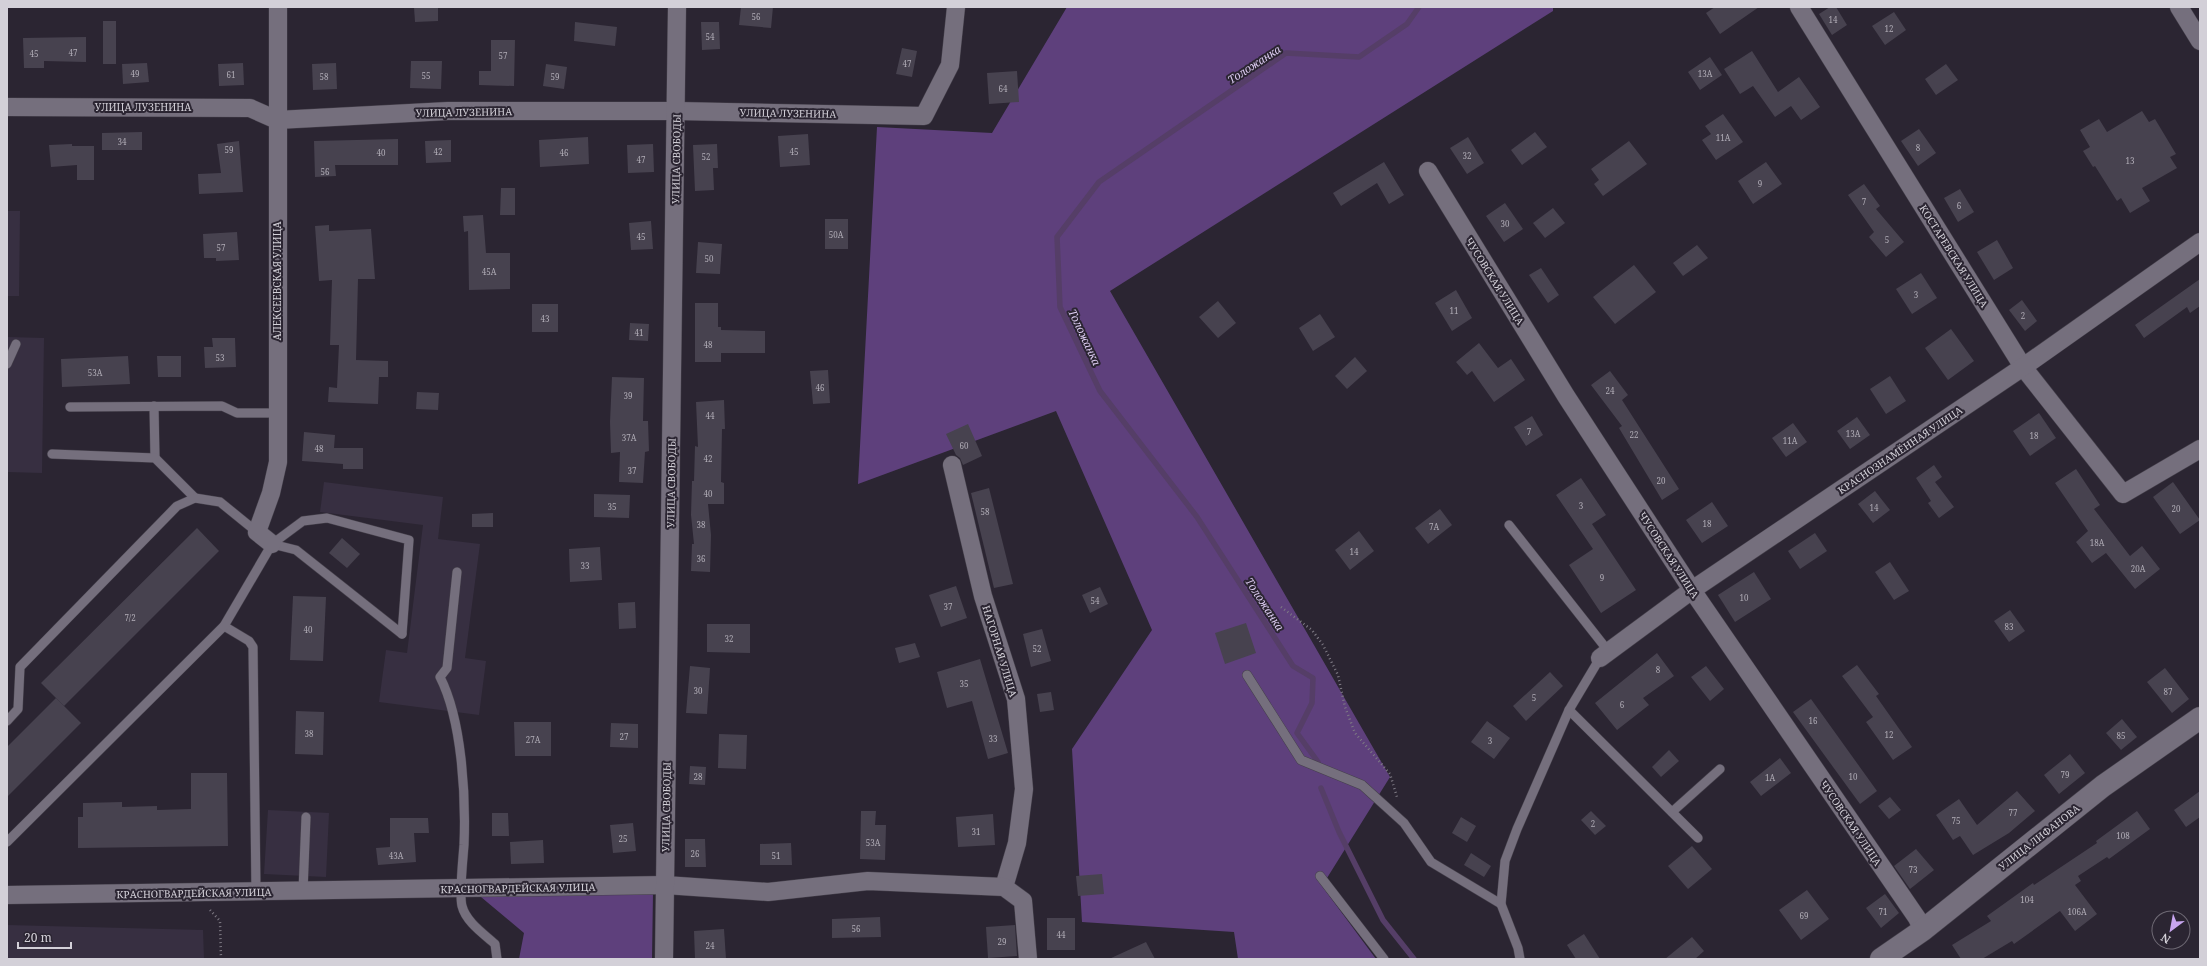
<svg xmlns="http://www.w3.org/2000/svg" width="2207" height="966" font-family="'Noto Serif',serif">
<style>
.built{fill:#372f41}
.green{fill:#5e407c}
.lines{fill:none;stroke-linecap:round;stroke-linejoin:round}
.stream{stroke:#553e67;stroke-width:5.5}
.building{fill:#47424f}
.service-casing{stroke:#45404b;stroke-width:10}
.minor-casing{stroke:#45404b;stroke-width:19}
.tertiary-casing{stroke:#45404b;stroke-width:23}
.path{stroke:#7f7b85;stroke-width:2.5;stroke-dasharray:1 3;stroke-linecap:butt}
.service{stroke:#756f7d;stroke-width:9}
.minor{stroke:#756f7d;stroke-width:18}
.tertiary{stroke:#756f7d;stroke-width:22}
.labels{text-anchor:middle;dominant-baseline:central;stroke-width:4;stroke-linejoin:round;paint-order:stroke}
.number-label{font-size:8px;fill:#b0acb6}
.street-label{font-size:10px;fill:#d3d0d8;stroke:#2b2532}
.water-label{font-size:11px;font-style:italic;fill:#ddcdf2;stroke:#2b2532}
</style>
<rect width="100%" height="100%" fill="#2b2532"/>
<!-- built -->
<g class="built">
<polygon points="7,211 20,211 19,296 7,296"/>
<polygon points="7,337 44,338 42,473 7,472"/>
<polygon points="324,482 443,497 438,539 480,544 465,658 486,661 479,715 379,702 386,650 407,653 423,525 320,512"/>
<polygon points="268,810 329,813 326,877 264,874"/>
<polygon points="7,925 203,930 204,959 7,959"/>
</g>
<!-- green -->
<g class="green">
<polygon points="1067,7 1553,7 1553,11 1110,291 1390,777 1322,886 1376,959 1238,959 1234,932 1082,922 1072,749 1152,630 1056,411 858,484 877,127 992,133"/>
<polygon points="653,893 652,959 519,959 524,933 481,897"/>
</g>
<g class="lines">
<!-- stream -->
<g class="stream">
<polyline points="1318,762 1297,733 1312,703 1313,678 1293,666 1197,517 1100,391 1060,307 1057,237 1099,182 1286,53 1359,57 1407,24 1419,7"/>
<polyline points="1321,788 1339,832 1383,920 1414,959"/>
</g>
</g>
<!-- building -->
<g class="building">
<polygon points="414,7 438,7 438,21 415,22"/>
<polygon points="741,7 773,7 771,28 739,25"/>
<polygon points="1715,7 1759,7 1720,34 1706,13"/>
<polygon points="1830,7 1836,7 1847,25 1832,35 1819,14"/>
<polygon points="1894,12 1906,30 1885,45 1872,26"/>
<rect x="103" y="21" width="13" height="43"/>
<polygon points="575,22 617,27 615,46 574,41"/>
<polygon points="701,22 719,22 720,49 702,50"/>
<polygon points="86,37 86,62 44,61 44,68 24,68 23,38"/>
<polygon points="491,40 515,40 514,86 479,85 479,71 491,71"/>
<polygon points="902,48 917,51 912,77 896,74"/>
<polygon points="1752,51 1778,92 1799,77 1820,107 1801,120 1791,106 1775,117 1753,86 1740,94 1724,69"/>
<polygon points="1710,57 1722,75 1700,90 1688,72"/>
<polygon points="411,61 442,61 441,89 410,88"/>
<polygon points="147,63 149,82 123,84 122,64"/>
<polygon points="243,63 244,85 219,86 218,64"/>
<polygon points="336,63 337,89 313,90 312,64"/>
<polygon points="546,64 567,67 564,89 543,86"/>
<polygon points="1946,64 1958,80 1936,95 1925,79"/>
<polygon points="1017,71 1019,102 989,104 987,73"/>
<polygon points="2142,111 2149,122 2155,119 2176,154 2170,157 2177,168 2142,188 2150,201 2130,213 2121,198 2117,201 2095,166 2093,167 2083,151 2090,147 2080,130 2099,119 2107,132"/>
<polygon points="1723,114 1743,142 1716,160 1702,140 1711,134 1705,126"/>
<polygon points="1919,129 1936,153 1918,166 1901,141"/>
<polygon points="142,132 142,150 102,150 102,133"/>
<polygon points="1535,132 1547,147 1522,165 1511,150"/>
<polygon points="808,134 810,165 780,167 778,136"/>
<polygon points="588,137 589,164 540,167 539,140"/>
<polygon points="1468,137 1484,163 1467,174 1450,148"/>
<polygon points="398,139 398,165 335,165 336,176 315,177 314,141"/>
<polygon points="451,140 451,162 426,163 425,141"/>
<polygon points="239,141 243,192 199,194 198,174 221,173 217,144"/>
<polygon points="1629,141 1647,164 1603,196 1594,184 1599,180 1591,169"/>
<polygon points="72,144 72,146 94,146 94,180 77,180 77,165 51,167 49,145"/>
<polygon points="653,144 654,172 628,173 627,145"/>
<polygon points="717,144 718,168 713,168 714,190 695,191 693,145"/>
<polygon points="1384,162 1404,195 1389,204 1377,183 1341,206 1333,193"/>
<polygon points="1766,162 1782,184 1753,204 1738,181"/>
<polygon points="1864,184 1880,206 1876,209 1904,242 1886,257 1869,237 1874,232 1848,195"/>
<polygon points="501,188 515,188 515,215 500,215"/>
<polygon points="1960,189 1974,212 1958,222 1944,198"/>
<polygon points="1505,203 1523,229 1504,242 1486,216"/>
<polygon points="1553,208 1565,223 1545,238 1533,223"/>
<polygon points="483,215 486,253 510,253 510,289 469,290 468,231 464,232 463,216"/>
<rect x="825" y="219" width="23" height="30"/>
<polygon points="651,221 653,249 631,250 629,223"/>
<polygon points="329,225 329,231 371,229 375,279 358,279 356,360 388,361 388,377 379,377 378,404 328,402 329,387 337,388 339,345 330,345 332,280 319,281 315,226"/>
<polygon points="237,232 239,260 216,261 216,258 204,258 203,234"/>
<polygon points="1997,240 2013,268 1994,280 1977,252"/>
<polygon points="698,242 722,244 720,274 696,273"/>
<polygon points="1697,245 1708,258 1683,276 1673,263"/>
<polygon points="1634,265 1656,292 1615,324 1593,297"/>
<polygon points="1541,268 1559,295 1548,303 1529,275"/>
<polygon points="1921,273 1937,298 1912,314 1896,289"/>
<polygon points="2200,279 2200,306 2190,313 2187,307 2144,338 2135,325"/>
<polygon points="1456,290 1472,318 1452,331 1435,303"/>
<polygon points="2022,300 2037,321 2025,331 2009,310"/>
<polygon points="1218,301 1236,323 1218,338 1199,317"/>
<polygon points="695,303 718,303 718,327 721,327 721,330 765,331 765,353 721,353 721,362 695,362"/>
<rect x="532" y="304" width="26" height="28"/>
<polygon points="1320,314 1335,337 1313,351 1299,328"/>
<polygon points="630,323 649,324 648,341 629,340"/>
<polygon points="1951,329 1974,361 1948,380 1925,348"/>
<polygon points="212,338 235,338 236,367 205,368 204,347 213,347"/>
<polygon points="1479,343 1498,368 1511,359 1525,380 1494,402 1472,371 1467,375 1456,362"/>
<polygon points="128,356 130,384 62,387 61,359"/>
<polygon points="157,356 181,356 181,377 158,377"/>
<polygon points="1355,357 1367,371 1347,389 1335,376"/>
<polygon points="828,370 830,403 813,404 810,371"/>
<polygon points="1610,371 1628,395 1622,400 1679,489 1662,500 1619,428 1622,426 1591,385"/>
<polygon points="1890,376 1906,401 1886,414 1870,389"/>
<polygon points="612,377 644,378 643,421 648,421 649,451 645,452 643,483 619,482 620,452 611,453 610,422"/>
<polygon points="417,392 439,393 438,410 416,409"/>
<polygon points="724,400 725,429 722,429 721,482 724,483 724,504 708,504 711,535 710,572 691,571 692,544 694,544 691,515 692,481 694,481 695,446 698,447 696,402"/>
<polygon points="2039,413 2056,438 2030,456 2013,431"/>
<polygon points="1532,416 1543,435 1526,446 1514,427"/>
<polygon points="1857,417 1870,435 1850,449 1837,431"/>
<polygon points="1793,423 1807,442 1786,457 1772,438"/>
<polygon points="968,424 982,456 963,465 960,458 956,455 946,434"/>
<polygon points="304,432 335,435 334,448 363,448 363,469 343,469 343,464 302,461"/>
<polygon points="1934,465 1942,477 1935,482 1954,507 1939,518 1928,503 1931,501 1916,478"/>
<polygon points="2076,469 2100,505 2094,509 2130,556 2142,546 2160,569 2135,589 2106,553 2092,563 2076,542 2088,531 2055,483"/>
<polygon points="1581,478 1606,515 1592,524 1636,590 1601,613 1569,565 1593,549 1556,495"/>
<polygon points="2173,482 2200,520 2180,534 2153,497"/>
<polygon points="989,488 1013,584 994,588 971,493"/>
<polygon points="1875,491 1890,510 1873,523 1858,504"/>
<polygon points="594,494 630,495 629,518 594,517"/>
<polygon points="1712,502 1728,526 1702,543 1686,520"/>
<polygon points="1440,509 1452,525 1428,544 1415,528"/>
<polygon points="493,513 493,527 472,527 472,514"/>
<polygon points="197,528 219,551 64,706 41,683"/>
<polygon points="1359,531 1374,551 1350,570 1335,550"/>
<polygon points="1815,533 1827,551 1800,569 1788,551"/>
<polygon points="342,538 360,554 347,568 329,553"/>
<polygon points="600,547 602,580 570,582 569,549"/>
<polygon points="1890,562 1909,591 1894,600 1875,572"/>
<polygon points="1754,572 1771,599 1735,622 1718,595"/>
<polygon points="956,586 967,618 941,627 929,595"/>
<polygon points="1100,587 1108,604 1090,613 1082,595"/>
<polygon points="293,596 326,597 323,661 290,660"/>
<polygon points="635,602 636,628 619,629 618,603"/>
<polygon points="2010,610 2025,631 2009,642 1994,621"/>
<polygon points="1246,623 1256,653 1225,664 1215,633"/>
<polygon points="707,624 750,624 750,653 707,652"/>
<polygon points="1042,629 1051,661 1031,667 1023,634"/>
<polygon points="915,643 920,657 899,663 895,648"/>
<polygon points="1657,653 1674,676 1643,698 1649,705 1617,730 1595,703"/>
<polygon points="980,659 1008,753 988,759 972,701 947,708 937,672"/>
<polygon points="1857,665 1879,694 1876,696 1912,747 1893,760 1866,722 1873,717 1842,676"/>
<polygon points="690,666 710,668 707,714 686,713"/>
<polygon points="1706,666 1724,689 1710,701 1691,677"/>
<polygon points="2165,668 2189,699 2172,713 2147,682"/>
<polygon points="1550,672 1563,686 1526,721 1513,706"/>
<polygon points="1051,692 1054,710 1040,712 1037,694"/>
<polygon points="56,698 81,723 7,797 7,747"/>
<polygon points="1811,699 1877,791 1860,804 1793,712"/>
<polygon points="296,711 324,712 323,755 295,754"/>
<polygon points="2122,719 2137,737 2121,750 2106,733"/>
<polygon points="1487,721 1510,738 1494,759 1471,742"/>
<polygon points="514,722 551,722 551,756 515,756"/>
<polygon points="611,723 638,724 638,748 610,747"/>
<polygon points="719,734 747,735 746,769 718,768"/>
<polygon points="1669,750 1679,761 1661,777 1652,767"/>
<polygon points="2070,754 2085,773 2059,794 2044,775"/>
<polygon points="1780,758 1791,773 1761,796 1750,782"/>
<polygon points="690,766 706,767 705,785 689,784"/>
<polygon points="191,773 227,773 228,846 78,848 78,817 83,817 83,803 122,802 122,807 157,806 157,810 191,809"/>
<polygon points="2017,791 2035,811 2009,833 1973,855 1960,836 1953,840 1936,815 1959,799 1977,825"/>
<polygon points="2200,791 2200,817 2186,827 2174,810"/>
<polygon points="1890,797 1901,810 1889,819 1878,806"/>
<polygon points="861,811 876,811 875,825 886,825 885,860 860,859"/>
<polygon points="1591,811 1606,826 1595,835 1581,820"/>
<polygon points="2137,811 2150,829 2109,859 2107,857 2078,876 2081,881 2075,885 2097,914 2075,931 2060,911 2014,944 2012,941 1982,959 1961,959 1952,945 1991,921 1987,916 2033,883 2034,885 2097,843 2096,841"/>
<polygon points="492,813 508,813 509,836 492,836"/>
<polygon points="993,814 995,845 958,847 956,817"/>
<polygon points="1461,817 1476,826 1467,842 1452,833"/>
<polygon points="390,818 428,818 429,833 414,833 416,862 378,865 376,848 390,847"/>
<polygon points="633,823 636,851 613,853 610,825"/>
<polygon points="685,839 705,839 706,867 685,867"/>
<polygon points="543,840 544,863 511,864 510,842"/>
<polygon points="791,843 792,865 760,865 760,844"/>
<polygon points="1692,846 1712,869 1688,889 1668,866"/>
<polygon points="1916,849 1934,870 1910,889 1894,866"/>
<polygon points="1471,853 1491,866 1484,877 1464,865"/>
<polygon points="1102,874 1104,894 1078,896 1076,876"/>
<polygon points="1807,890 1829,919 1801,940 1779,910"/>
<polygon points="1885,894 1899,913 1881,928 1866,908"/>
<polygon points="880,917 881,937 832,938 832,919"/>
<rect x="1047" y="918" width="28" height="32"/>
<polygon points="1015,925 1017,956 988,958 986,927"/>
<polygon points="724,929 726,959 695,959 694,931"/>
<polygon points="1584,934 1600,959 1576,959 1567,945"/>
<polygon points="1692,937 1704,951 1695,959 1665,959"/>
<polygon points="1146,942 1155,959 1109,959"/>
</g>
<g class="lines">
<!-- service casing -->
<g class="service-casing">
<g id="service">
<polyline points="7,364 16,344"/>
<polyline points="154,406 155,458"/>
<polyline points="70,407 222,406 237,413 277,413"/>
<polyline points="52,454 155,458 195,498"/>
<polyline points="1509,525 1609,652"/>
<polyline points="272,544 296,550 402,634"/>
<path d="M457,572L447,668L440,677C462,720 466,796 464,845C463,858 459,895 462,906C466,922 484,934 495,944L497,959"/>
<polyline points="224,626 249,641 253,647 256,892"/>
<polyline points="1247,675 1301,760 1362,785 1404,823 1431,862 1501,904"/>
<polyline points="1569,710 1698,838"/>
<polyline points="7,721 18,709 20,667 177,506 195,498 220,502 257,532"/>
<polyline points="1672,812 1720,769"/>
<polyline points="7,842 224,626 272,544 303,521 327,518 409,540 402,634"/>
<polyline points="1320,876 1384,959"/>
<polyline points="303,891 306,817"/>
<polyline points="1520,959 1518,948 1501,904 1505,861 1517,829 1569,710 1600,658"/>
</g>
</g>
<!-- minor casing -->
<g class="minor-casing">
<g id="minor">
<polyline points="1799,7 2023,367 2123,494 2200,449"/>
<polyline points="2179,7 2200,41"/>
<polyline points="7,107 250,108 277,120 448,111 677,111 924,116 950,65 956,7"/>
<polyline points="1428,171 1566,396 1692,590 1917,918 1923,930"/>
<polyline points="952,465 983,596 1016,699 1024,789 1017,843 1004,887"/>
<polyline points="272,544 257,532 271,493 278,462 278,7"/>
<polyline points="1600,658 1692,590 2023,367 2200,242"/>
<polyline points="7,895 665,885 768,892 868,881 1004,887 1023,901 1028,959"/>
<polyline points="664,959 677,7"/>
</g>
</g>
<!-- tertiary casing -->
<g class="tertiary-casing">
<polyline id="tertiary" points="1881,959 1923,930 2103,786 2200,718"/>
</g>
<!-- path -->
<g class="path">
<polyline points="1281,607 1312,630 1323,645 1338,675 1345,707 1355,733 1390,774 1397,797"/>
<polyline points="210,910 220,921 221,959"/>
</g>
<!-- service -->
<use href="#service" class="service"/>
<!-- minor -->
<use href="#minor" class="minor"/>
<!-- tertiary -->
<use href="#tertiary" class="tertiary"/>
</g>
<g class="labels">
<!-- number labels -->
<g class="number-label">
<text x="756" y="16">56</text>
<text x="1833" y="19">14</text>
<text x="1889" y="28">12</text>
<text x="710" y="36">54</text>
<text x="73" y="52">47</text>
<text x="34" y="53">45</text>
<text x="503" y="55">57</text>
<text x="907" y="63">47</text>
<text x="135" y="73">49</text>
<text x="1705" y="73">13А</text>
<text x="231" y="74">61</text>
<text x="426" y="75">55</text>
<text x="324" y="76">58</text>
<text x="555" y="76">59</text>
<text x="1003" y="88">64</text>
<text x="1723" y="137">11А</text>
<text x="122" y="141">34</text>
<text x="1918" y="147">8</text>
<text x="229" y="149">59</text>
<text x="438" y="151">42</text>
<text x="794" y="151">45</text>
<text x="381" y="152">40</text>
<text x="564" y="152">46</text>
<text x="1467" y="155">32</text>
<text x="706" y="156">52</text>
<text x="641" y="159">47</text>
<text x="2130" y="160">13</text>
<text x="325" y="171">56</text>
<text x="1760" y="183">9</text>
<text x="1864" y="201">7</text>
<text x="1959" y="205">6</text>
<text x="1505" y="223">30</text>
<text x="836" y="234">50А</text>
<text x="641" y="236">45</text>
<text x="1887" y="239">5</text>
<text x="221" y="247">57</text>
<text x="709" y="258">50</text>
<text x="489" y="271">45А</text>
<text x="1916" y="294">3</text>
<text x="1454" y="310">11</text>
<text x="2023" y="315">2</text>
<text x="545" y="318">43</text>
<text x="639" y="332">41</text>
<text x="708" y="344">48</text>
<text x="220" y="357">53</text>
<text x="95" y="372">53А</text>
<text x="820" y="387">46</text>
<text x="1610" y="390">24</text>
<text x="628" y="395">39</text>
<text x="710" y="415">44</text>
<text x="1529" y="431">7</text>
<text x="1853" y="433">13А</text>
<text x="1634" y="434">22</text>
<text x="2034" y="435">18</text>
<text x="629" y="437">37А</text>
<text x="1790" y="440">11А</text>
<text x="964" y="445">60</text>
<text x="319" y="448">48</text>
<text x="708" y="458">42</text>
<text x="632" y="470">37</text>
<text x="1661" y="480">20</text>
<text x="708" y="493">40</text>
<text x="1581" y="505">3</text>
<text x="612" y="506">35</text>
<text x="1874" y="507">14</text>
<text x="2176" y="508">20</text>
<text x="985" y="511">58</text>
<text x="1707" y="523">18</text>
<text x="701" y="524">38</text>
<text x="1434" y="526">7А</text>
<text x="2097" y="542">18А</text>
<text x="1354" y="551">14</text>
<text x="701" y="558">36</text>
<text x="585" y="565">33</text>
<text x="2138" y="568">20А</text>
<text x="1602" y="577">9</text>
<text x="1744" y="597">10</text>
<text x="1095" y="600">54</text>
<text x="948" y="606">37</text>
<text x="130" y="617">7/2</text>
<text x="2009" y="626">83</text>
<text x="308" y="629">40</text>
<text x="729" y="638">32</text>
<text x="1037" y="648">52</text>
<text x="1658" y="669">8</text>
<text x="964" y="683">35</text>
<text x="698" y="690">30</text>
<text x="2168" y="691">87</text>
<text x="1534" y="697">5</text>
<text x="1622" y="704">6</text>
<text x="1813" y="720">16</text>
<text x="309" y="733">38</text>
<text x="1889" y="734">12</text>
<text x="2121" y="735">85</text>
<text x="624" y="736">27</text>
<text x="993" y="738">33</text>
<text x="533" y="739">27А</text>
<text x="1490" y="740">3</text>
<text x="2065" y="774">79</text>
<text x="698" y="776">28</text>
<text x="1853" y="776">10</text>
<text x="1770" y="777">1А</text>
<text x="2013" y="812">77</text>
<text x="1956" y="820">75</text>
<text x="1593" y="823">2</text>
<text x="976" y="831">31</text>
<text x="2123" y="835">108</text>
<text x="623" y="838">25</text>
<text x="873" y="842">53А</text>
<text x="695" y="853">26</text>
<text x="396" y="855">43А</text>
<text x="776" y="855">51</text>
<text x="1913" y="869">73</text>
<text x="2027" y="899">104</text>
<text x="1883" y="911">71</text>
<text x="2077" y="911">106А</text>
<text x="1804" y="915">69</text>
<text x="856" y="928">56</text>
<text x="1061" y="934">44</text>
<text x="1002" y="941">29</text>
<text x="710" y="945">24</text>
</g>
<!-- street labels -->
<g class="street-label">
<text x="143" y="107">УЛИЦА ЛУЗЕНИНА</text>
<text transform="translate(464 112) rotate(-1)">УЛИЦА ЛУЗЕНИНА</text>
<text transform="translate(788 113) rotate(1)">УЛИЦА ЛУЗЕНИНА</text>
<text transform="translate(676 159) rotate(-89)">УЛИЦА СВОБОДЫ</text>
<text transform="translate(1954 256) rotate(58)">КОСТАРЕВСКАЯ УЛИЦА</text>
<text transform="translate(277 281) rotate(-90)">АЛЕКСЕЕВСКАЯ УЛИЦА</text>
<text transform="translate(1495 281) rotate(58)">ЧУСОВСКАЯ УЛИЦА</text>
<text transform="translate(1900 450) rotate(-34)">КРАСНОЗНАМЁННАЯ УЛИЦА</text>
<text transform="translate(671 483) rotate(-89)">УЛИЦА СВОБОДЫ</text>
<text transform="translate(1669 555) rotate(57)">ЧУСОВСКАЯ УЛИЦА</text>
<text transform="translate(1000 651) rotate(73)">НАГОРНАЯ УЛИЦА</text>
<text transform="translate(666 807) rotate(-89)">УЛИЦА СВОБОДЫ</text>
<text transform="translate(1851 823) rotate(56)">ЧУСОВСКАЯ УЛИЦА</text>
<text transform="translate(2039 837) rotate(-38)">УЛИЦА ЛИФАНОВА</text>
<text transform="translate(518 888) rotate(-1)">КРАСНОГВАРДЕЙСКАЯ УЛИЦА</text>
<text transform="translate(194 893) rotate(-1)">КРАСНОГВАРДЕЙСКАЯ УЛИЦА</text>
</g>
<!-- water labels -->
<g class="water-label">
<text transform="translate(1254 64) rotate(-33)">Толожанка</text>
<text transform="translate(1085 337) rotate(65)">Толожанка</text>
<text transform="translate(1265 604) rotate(57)">Толожанка</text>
</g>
</g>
<!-- border -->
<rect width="2207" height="966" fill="none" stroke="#d3d0d8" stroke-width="16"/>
<!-- north arrow -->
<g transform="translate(2171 930) rotate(212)"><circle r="19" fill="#2b2532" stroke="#6e6974"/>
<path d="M0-3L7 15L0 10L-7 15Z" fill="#c8a6ef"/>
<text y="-6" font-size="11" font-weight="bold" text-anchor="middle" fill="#d3d0d8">N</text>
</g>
<!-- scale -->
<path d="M18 942v6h53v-6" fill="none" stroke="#d3d0d8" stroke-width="2"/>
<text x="24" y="942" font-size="12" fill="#d3d0d8" stroke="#2b2532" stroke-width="3" paint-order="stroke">20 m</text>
</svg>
